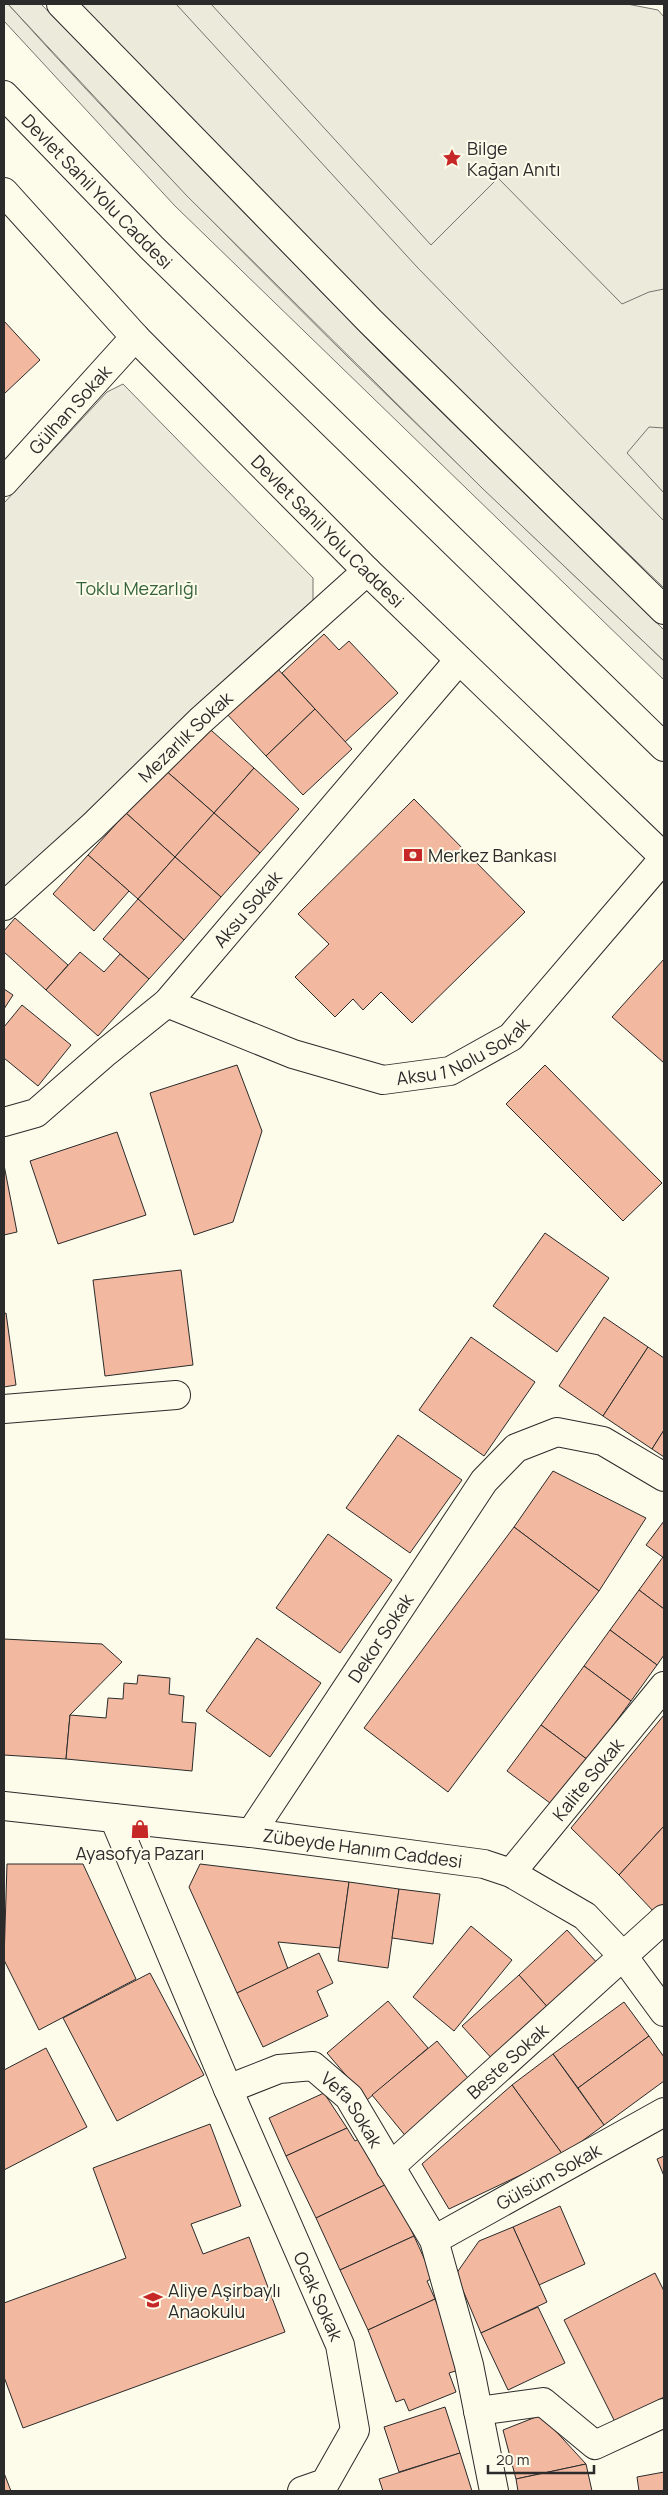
<svg xmlns="http://www.w3.org/2000/svg" width="668" height="2495" font-family="Manrope,sans-serif">
<style>
.green{fill:#ecebdb;stroke:#74746e}
.parking{fill:#eceadb;stroke:#74746e}
.building{fill:#f2b8a0;stroke:#2b2b2b}
.lines{fill:none;stroke-linecap:round;stroke-linejoin:round}
.minor-casing{stroke:#2b2b2b;stroke-width:30}
.major-casing{stroke:#2b2b2b;stroke-width:30}
.minor{stroke:#fdfbea;stroke-width:28}
.major{stroke:#fdfbea;stroke-width:28}
.labels{text-anchor:middle;dominant-baseline:central;stroke-width:4;stroke-linejoin:round;paint-order:stroke}
.poi-label{font-size:18px;fill:#2b2b2b;stroke:#fdfbea;text-anchor:start}
.street-label{font-size:18px;fill:#2b2b2b;stroke:#fdfbea}
.park-label{font-size:18px;fill:#34623c;stroke:#fdfbea}
</style>
<rect width="100%" height="100%" fill="#fdfbea"/>
<!-- green -->
<g class="green">
<path d="M4,4H8C215,234 440,448 664,661V680L175,206L4,21Z"/>
<polygon points="75,4 627,4 658,10 664,17 664,588 375,309"/>
<polygon points="123,384 313,578 313,604 89,816 4,889 4,503 107,392"/>
</g>
<!-- parking -->
<g class="parking">
<polygon points="8,4 41,4 380,352 664,630 664,661 482,488 186,195"/>
<polygon points="176,4 211,4 431,245 498,178 622,304 649,292 664,289 664,428 649,427 627,453 664,493 664,521 417,267"/>
</g>
<!-- building -->
<g class="building">
<polygon points="4,321 40,360 4,394"/>
<polygon points="324,634 339,650 349,641 398,693 345,742 282,673"/>
<polygon points="275,666 315,709 266,756 225,712"/>
<polygon points="315,709 352,749 303,795 266,756"/>
<polygon points="204,724 254,768 214,813 164,769"/>
<polygon points="254,768 299,809 260,853 214,813"/>
<polygon points="164,769 214,813 175,857 126,813"/>
<polygon points="414,799 525,912 412,1023 381,992 363,1010 353,999 335,1017 295,977 329,944 298,914"/>
<polygon points="126,813 175,857 138,899 88,855"/>
<polygon points="214,813 260,853 221,897 175,857"/>
<polygon points="88,855 129,891 94,931 53,894"/>
<polygon points="175,857 221,897 184,940 138,899"/>
<polygon points="138,899 184,940 149,979 103,939"/>
<polygon points="15,918 68,965 46,990 4,952 4,931"/>
<polygon points="80,952 104,972 120,954 149,979 98,1036 46,990"/>
<polygon points="664,959 664,1063 612,1017"/>
<polygon points="4,989 13,995 4,1009"/>
<polygon points="22,1005 71,1045 38,1086 4,1058 4,1027"/>
<polygon points="237,1065 262,1131 233,1222 194,1235 150,1093"/>
<polygon points="545,1065 662,1183 623,1221 506,1104"/>
<polygon points="117,1132 146,1215 58,1244 30,1161"/>
<polygon points="4,1165 17,1232 4,1235"/>
<polygon points="545,1233 609,1278 557,1352 493,1306"/>
<polygon points="181,1270 193,1365 105,1376 93,1280"/>
<polygon points="6,1313 16,1385 4,1387 4,1314"/>
<polygon points="604,1317 648,1347 603,1416 559,1386"/>
<polygon points="471,1337 535,1382 484,1456 419,1410"/>
<polygon points="648,1347 664,1358 664,1430 652,1449 603,1416"/>
<polygon points="664,1430 664,1457 652,1449"/>
<polygon points="398,1435 462,1480 410,1553 346,1508"/>
<polygon points="553,1471 646,1518 599,1591 514,1527"/>
<polygon points="664,1521 664,1558 646,1545"/>
<polygon points="514,1527 599,1591 448,1792 364,1728"/>
<polygon points="328,1534 392,1580 340,1653 276,1608"/>
<polygon points="663,1557 664,1558 664,1609 639,1590"/>
<polygon points="639,1590 664,1609 664,1655 657,1665 610,1630"/>
<polygon points="610,1630 657,1665 631,1701 584,1666"/>
<polygon points="257,1638 321,1683 270,1757 206,1711"/>
<polygon points="4,1639 102,1644 122,1662 70,1715 66,1759 4,1755"/>
<polygon points="584,1666 631,1701 588,1760 541,1725"/>
<polygon points="138,1675 170,1678 169,1694 184,1696 182,1722 196,1723 192,1771 66,1759 70,1715 106,1718 108,1698 123,1699 124,1683 137,1684"/>
<polygon points="664,1715 664,1826 619,1875 571,1828"/>
<polygon points="541,1725 588,1760 554,1806 507,1771"/>
<polygon points="664,1826 664,1905 655,1913 619,1875"/>
<polygon points="7,1864 83,1864 136,1979 39,2030 4,1960"/>
<polygon points="200,1864 349,1882 340,1948 278,1942 288,1969 237,1993 189,1887"/>
<polygon points="349,1882 399,1889 388,1968 338,1961"/>
<polygon points="399,1889 440,1894 433,1944 392,1938"/>
<polygon points="471,1926 512,1960 454,2031 413,1997"/>
<polygon points="567,1930 600,1966 551,2011 519,1975"/>
<polygon points="319,1953 333,1983 317,1991 328,2016 263,2047 237,1993"/>
<polygon points="150,1973 204,2075 117,2121 63,2018"/>
<polygon points="519,1975 551,2011 495,2062 462,2026"/>
<polygon points="388,2001 428,2048 367,2100 327,2053"/>
<polygon points="624,2002 649,2036 578,2088 553,2054"/>
<polygon points="649,2036 664,2057 664,2081 604,2125 578,2088"/>
<polygon points="437,2041 473,2084 408,2139 372,2095"/>
<polygon points="46,2048 87,2127 4,2170 4,2070"/>
<polygon points="553,2054 604,2125 563,2155 512,2085"/>
<polygon points="512,2085 563,2155 449,2209 422,2164"/>
<polygon points="324,2093 347,2128 286,2156 269,2118"/>
<polygon points="210,2124 241,2206 191,2224 203,2254 249,2237 285,2332 23,2428 4,2377 4,2303 126,2258 93,2168"/>
<polygon points="347,2128 355,2141 365,2136 389,2183 316,2218 286,2156"/>
<polygon points="664,2156 664,2176 657,2159"/>
<polygon points="389,2183 414,2236 340,2270 316,2218"/>
<polygon points="560,2206 585,2264 539,2285 513,2227"/>
<polygon points="513,2227 547,2302 481,2333 456,2274 479,2241"/>
<polygon points="414,2236 433,2278 427,2281 435,2299 368,2330 340,2270"/>
<polygon points="655,2273 664,2291 664,2397 615,2422 564,2320"/>
<polygon points="435,2299 462,2369 449,2373 456,2392 409,2411 404,2399 396,2402 368,2330"/>
<polygon points="538,2307 565,2363 508,2390 481,2333"/>
<polygon points="445,2407 460,2453 399,2472 384,2427"/>
<polygon points="541,2415 586,2464 516,2479 503,2430"/>
<polygon points="460,2453 472,2491 383,2491 379,2479"/>
<polygon points="586,2464 592,2491 518,2491 516,2479"/>
<polygon points="664,2472 664,2491 639,2491 637,2477"/>
<polygon points="4,2473 11,2491 4,2491"/>
</g>
<g class="lines">
<!-- minor casing -->
<g class="minor-casing">
<g id="minor">
<polyline points="61,4 370,321 664,610"/>
<path id="s1" d="M4,482L135,337"/>
<path id="s2" d="M4,906L93,826L200,721L367,571"/>
<path id="s3" d="M167,1003L293,1054L383,1080L450,1071L511,1037L664,858"/>
<path id="s4" d="M4,1122L36,1113L106,1052L167,1003L459,660"/>
<polyline points="4,1409 176,1395"/>
<path id="s5" d="M4,1806L251,1833L484,1864L511,1873L585,1916L623,1956L664,2012"/>
<path id="s6" d="M114,1818L228,2089L279,2069L313,2066L349,2097L434,2240L469,2365L494,2491"/>
<path id="s7" d="M251,1833L484,1481L516,1448L557,1432L603,1441L664,1477"/>
<path id="s8" d="M511,1873L664,1686"/>
<path id="s9" d="M228,2089L340,2345L355,2430L325,2483L302,2491"/>
<path id="s10" d="M390,2167L664,1919"/>
<path id="s11" d="M434,2240L664,2112"/>
<polyline points="478,2411 543,2402 595,2445 664,2413"/>
</g>
</g>
<!-- major casing -->
<g class="major-casing">
<g id="major">
<path id="s12" d="M4,95L151,247L664,747"/>
<path id="s13" d="M4,192L135,337L367,571L664,857"/>
</g>
</g>
<!-- minor -->
<use href="#minor" class="minor"/>
<!-- major -->
<use href="#major" class="major"/>
</g>
<!-- icons -->
<defs>
<g id="sight-bare" transform="scale(1.5)"><path d="M0-6L1.8-2.2L6-1.7L2.9 1.2L3.7 5.4L0 3.3L-3.7 5.4L-2.9 1.2L-6-1.7L-1.8-2.2Z" fill="#c62828" stroke="#fdfbea" stroke-width="2.5" paint-order="stroke"/></g>
<g id="bank-bare" transform="scale(1.5)"><path d="M-6-4H6V4H-6ZM0-2.3a2.3 2.3 0 1 0 0 4.6a2.3 2.3 0 1 0 0-4.6Z" fill="#c62828" stroke="#fdfbea" stroke-width="2.5" paint-order="stroke"/></g>
<g id="shop-bare" transform="scale(1.5)"><path d="M-5-2.5h2.3a2.7 3.5 0 0 1 5.4 0H5L5.5 6h-11ZM-1.5-2.5h3a1.5 2.3 0 0 0-3 0Z" fill="#c62828" stroke="#fdfbea" stroke-width="2.5" paint-order="stroke"/></g>
<g id="school-bare" transform="scale(1.5)"><path d="M0-5L7-2L0 1L-7-2ZM-4 1L0 2.5L4 1V4Q0 6-4 4Z" fill="#c62828" stroke="#fdfbea" stroke-width="2.5" paint-order="stroke"/></g>
</defs>
<g fill-rule="evenodd">
<use href="#sight-bare" x="452" y="158"/>
<use href="#bank-bare" x="413" y="855"/>
<use href="#shop-bare" x="140" y="1829"/>
<use href="#school-bare" x="153" y="2300"/>
</g>
<g class="labels">
<!-- poi labels -->
<g class="poi-label">
<text x="467" y="148">Bilge<tspan x="467" dy="21">Kağan Anıtı</tspan></text>
<text x="428" y="855">Merkez Bankası</text>
<text x="140" y="1853" text-anchor="middle">Ayasofya Pazarı</text>
<text x="168" y="2290">Aliye Aşirbaylı<tspan x="168" dy="21">Anaokulu</tspan></text>
</g>
<!-- street labels -->
<g class="street-label">
<text stroke="none"><textPath href="#s12" startOffset="134">Devlet Sahil Yolu Caddesi</textPath></text>
<text stroke="none"><textPath href="#s1" startOffset="98">Gülhan Sokak</textPath></text>
<text stroke="none"><textPath href="#s13" startOffset="469">Devlet Sahil Yolu Caddesi</textPath></text>
<text stroke="none"><textPath href="#s2" startOffset="248">Mezarlık Sokak</textPath></text>
<text stroke="none"><textPath href="#s4" startOffset="328">Aksu Sokak</textPath></text>
<text stroke="none"><textPath href="#s3" startOffset="316">Aksu 1 Nolu Sokak</textPath></text>
<text stroke="none"><textPath href="#s7" startOffset="234">Dekor Sokak</textPath></text>
<text stroke="none"><textPath href="#s8" startOffset="121">Kalite Sokak</textPath></text>
<text stroke="none"><textPath href="#s5" startOffset="361">Zübeyde Hanım Caddesi</textPath></text>
<text stroke="none"><textPath href="#s10" startOffset="158">Beste Sokak</textPath></text>
<text stroke="none"><textPath href="#s6" startOffset="442">Vefa Sokak</textPath></text>
<text stroke="none"><textPath href="#s11" startOffset="131">Gülsüm Sokak</textPath></text>
<text stroke="none"><textPath href="#s9" startOffset="226">Ocak Sokak</textPath></text>
</g>
<!-- park labels -->
<g class="park-label">
<text x="137" y="588">Toklu Mezarlığı</text>
</g>
</g>
<!-- border -->
<rect width="668" height="2495" fill="none" stroke="#2b2b2b" stroke-width="10"/>
<!-- scale -->
<path d="M488 2465v8h106v-8" fill="none" stroke="#2b2b2b" stroke-width="2.5"/>
<text x="496" y="2465" font-size="15" fill="#2b2b2b" stroke="#fdfbea" stroke-width="4" paint-order="stroke">20 m</text>
</svg>
